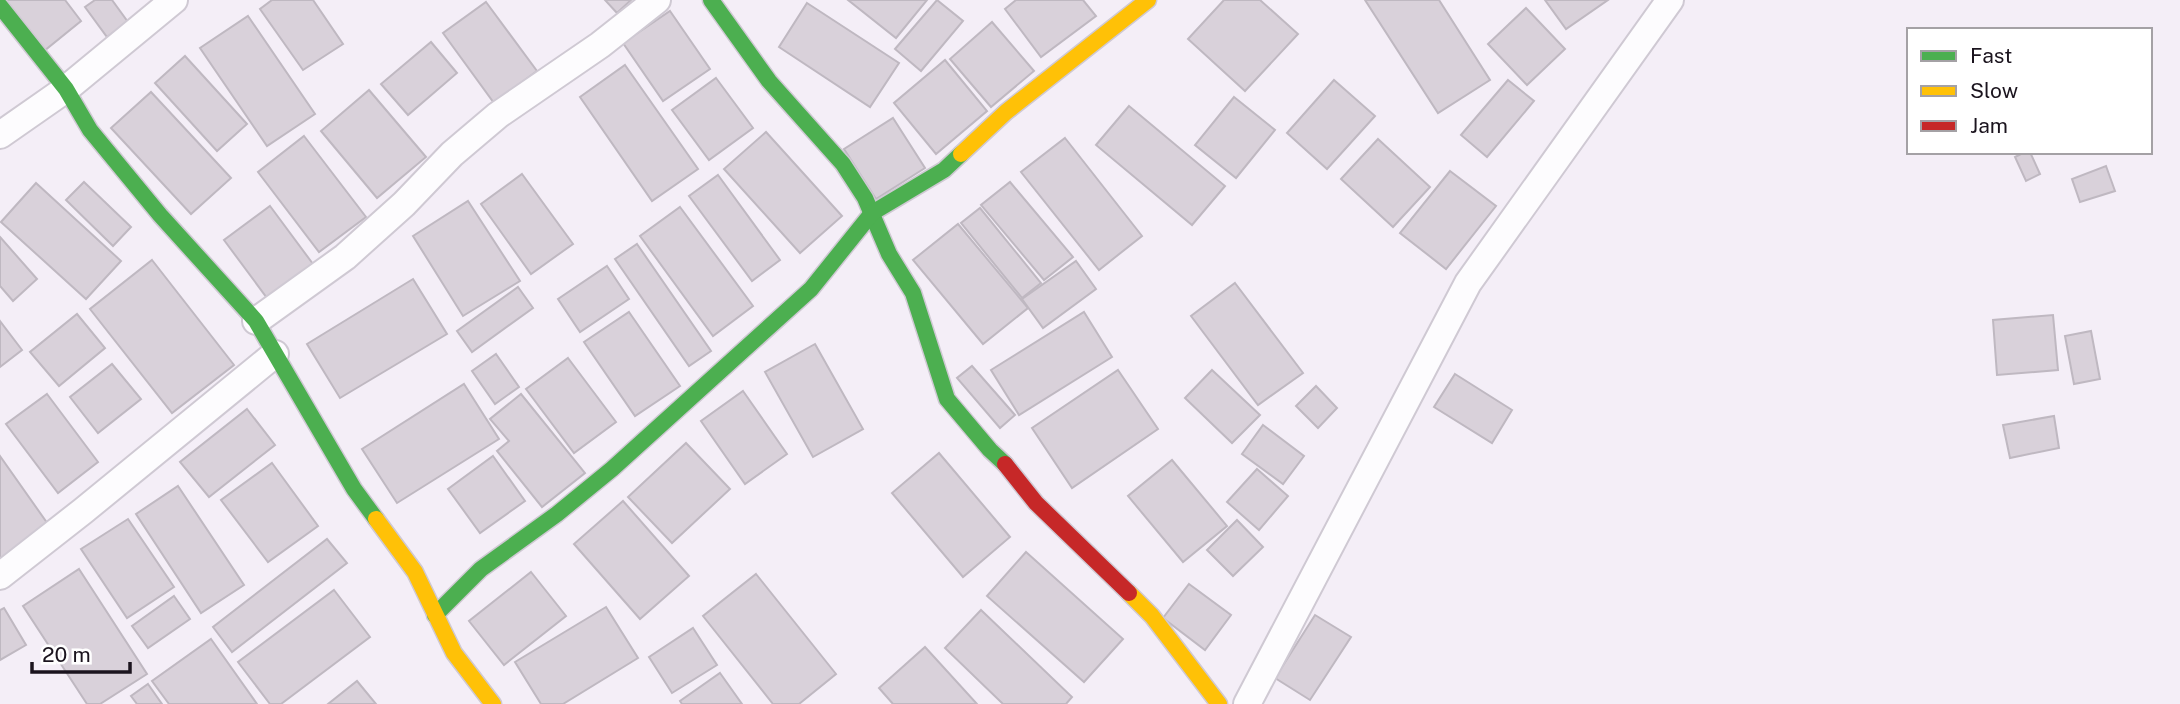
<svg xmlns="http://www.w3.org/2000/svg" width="2180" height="704" font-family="'Public Sans',sans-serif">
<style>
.building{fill:#d9d1da;stroke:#bfb8c1;stroke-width:2}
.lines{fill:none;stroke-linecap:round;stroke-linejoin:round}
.street-casing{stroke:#cfc9d3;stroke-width:30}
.fast-casing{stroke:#cfc9d3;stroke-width:19}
.slow-casing{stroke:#cfc9d3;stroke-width:19}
.jam-casing{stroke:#cfc9d3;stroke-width:19}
.street{stroke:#fdfcfe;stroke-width:26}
.fast{stroke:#4caf50;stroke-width:16}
.slow{stroke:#ffc107;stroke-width:16}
.jam{stroke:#c62828;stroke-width:16}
</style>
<rect width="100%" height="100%" fill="#f4eef7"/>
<!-- building -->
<g class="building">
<polygon points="3,0 65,0 81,21 44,51"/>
<polygon points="95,0 112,0 128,22 107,37 85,7"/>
<polygon points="272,0 313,0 343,44 303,70 260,9"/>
<polygon points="605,0 631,0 617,13"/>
<polygon points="848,0 927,0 896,38"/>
<polygon points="937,0 963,21 921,71 895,49"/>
<polygon points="1016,0 1083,0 1096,16 1041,57 1005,9"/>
<polygon points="1224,0 1260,0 1298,34 1245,91 1188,39"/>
<polygon points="1365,0 1439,0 1490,80 1438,113"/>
<polygon points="1545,0 1608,0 1566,29"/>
<polygon points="486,2 537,71 494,103 443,33"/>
<polygon points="807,3 899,63 870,107 779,47"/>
<polygon points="1526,8 1565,49 1527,85 1488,44"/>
<polygon points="670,11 710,69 663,101 623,43"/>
<polygon points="248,16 315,114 267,146 200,48"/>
<polygon points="992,22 1034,71 991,107 950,59"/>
<polygon points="431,42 457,73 408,115 381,84"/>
<polygon points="185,56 247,124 217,151 155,83"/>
<polygon points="945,60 987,111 936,154 894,103"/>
<polygon points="625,65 698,169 652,201 580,97"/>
<polygon points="716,78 753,128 709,160 672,110"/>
<polygon points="1334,80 1375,116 1327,169 1287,133"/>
<polygon points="1508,80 1534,101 1487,157 1461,135"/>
<polygon points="369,90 426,157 377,198 321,131"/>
<polygon points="151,92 231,178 191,214 111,128"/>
<polygon points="1234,97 1275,130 1236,178 1195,145"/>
<polygon points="1129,106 1225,186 1192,225 1096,145"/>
<polygon points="893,118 925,168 876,199 844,149"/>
<polygon points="766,132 842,216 800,253 724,169"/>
<polygon points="304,136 366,217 319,252 258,172"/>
<polygon points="1065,138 1142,236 1099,270 1021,172"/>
<polygon points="1378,139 1430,187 1393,227 1341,179"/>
<polygon points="2025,152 2030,152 2040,174 2026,181 2015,157"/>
<polygon points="2106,166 2115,191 2080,202 2072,179"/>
<polygon points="1450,171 1496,206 1446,269 1400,233"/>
<polygon points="522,174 573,244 531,274 481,204"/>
<polygon points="718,175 780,260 752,281 689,196"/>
<polygon points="84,182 131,227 113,246 66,200"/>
<polygon points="1010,182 1073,257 1044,280 981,205"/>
<polygon points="36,183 121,261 86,299 1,222"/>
<polygon points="468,201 520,281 463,316 413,236"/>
<polygon points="270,206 313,264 267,298 224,240"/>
<polygon points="680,207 753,306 713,336 640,236"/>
<polygon points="980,208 1041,283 1022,298 961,223"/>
<polygon points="958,224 1028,308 983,344 913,260"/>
<polygon points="0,237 37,279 13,301 0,286"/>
<polygon points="637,244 711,351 689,366 615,259"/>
<polygon points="152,260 234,365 172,413 90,309"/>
<polygon points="1076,261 1096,289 1043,328 1022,299"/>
<polygon points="607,266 629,299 580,332 558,299"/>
<polygon points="413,279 447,334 340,398 307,344"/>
<polygon points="1235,283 1303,373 1258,405 1191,316"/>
<polygon points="518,287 533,308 472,352 457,331"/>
<polygon points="629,312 680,386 635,416 584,342"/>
<polygon points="1084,312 1112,357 1019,415 991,370"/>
<polygon points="77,314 105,348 59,386 30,352"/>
<polygon points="2053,315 2058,370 1997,375 1993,320"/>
<polygon points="0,321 22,350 0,367"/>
<polygon points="2091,331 2100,379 2074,384 2065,336"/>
<polygon points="815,344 863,429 813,457 765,372"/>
<polygon points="496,354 519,387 495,404 472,371"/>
<polygon points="568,358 616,422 574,453 526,389"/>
<polygon points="112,364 141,399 98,433 70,397"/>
<polygon points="972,366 1015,415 1000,428 957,378"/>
<polygon points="1118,370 1158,429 1072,488 1032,428"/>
<polygon points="1212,370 1260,415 1232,443 1185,398"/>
<polygon points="1455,374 1512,410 1492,443 1434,407"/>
<polygon points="464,384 499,439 397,503 362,449"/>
<polygon points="1316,386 1337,408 1318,428 1296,406"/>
<polygon points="743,391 787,454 745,484 701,421"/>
<polygon points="47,394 98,462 58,493 6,424"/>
<polygon points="521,394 585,473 542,507 497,451 509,441 490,419"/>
<polygon points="247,409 275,445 209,497 180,462"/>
<polygon points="2054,416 2059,448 2010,458 2003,425"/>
<polygon points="1263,425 1304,456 1283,484 1242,454"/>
<polygon points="686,443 730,489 672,543 628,497"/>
<polygon points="939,453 1010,537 963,577 892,493"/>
<polygon points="0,456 50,527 0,561"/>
<polygon points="493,456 525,501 480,533 448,489"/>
<polygon points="1172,460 1227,526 1183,562 1128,496"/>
<polygon points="272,463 318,526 268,562 221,500"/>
<polygon points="1257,469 1288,496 1259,530 1227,502"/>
<polygon points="178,486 244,585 201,613 136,514"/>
<polygon points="623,501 689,576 640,619 574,544"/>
<polygon points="128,519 174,587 127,618 81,549"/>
<polygon points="1237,520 1263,547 1233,576 1207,550"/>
<polygon points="327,539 347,563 232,652 213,627"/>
<polygon points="1026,552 1123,639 1084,682 987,596"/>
<polygon points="79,569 147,674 100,704 87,704 23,606"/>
<polygon points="531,572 566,616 504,665 469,621"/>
<polygon points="756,574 836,674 799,704 773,704 703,616"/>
<polygon points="1189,584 1231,615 1205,650 1163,618"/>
<polygon points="334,590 370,637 281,704 270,704 238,662"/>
<polygon points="174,596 190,619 148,648 132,626"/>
<polygon points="606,607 638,658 563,704 541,704 515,662"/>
<polygon points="4,608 26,645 0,660 0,610"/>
<polygon points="981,610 1072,697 1066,704 1003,704 945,648"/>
<polygon points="1315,615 1351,637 1310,700 1275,678"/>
<polygon points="693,628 717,665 672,693 649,657"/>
<polygon points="211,639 257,704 169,704 152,681"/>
<polygon points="925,647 977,704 893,704 879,688"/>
<polygon points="720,673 742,704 682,704 680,701"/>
<polygon points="357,681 376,704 328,704"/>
<polygon points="148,684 162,704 137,704 131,696"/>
</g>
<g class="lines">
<!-- street casing -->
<g class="street-casing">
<g id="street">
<polyline points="0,135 66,89 174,0"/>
<polyline points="256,321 345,257 404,204 452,154 498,115 600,45 657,0"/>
<polyline points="0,576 83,511 275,354"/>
<polyline points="1247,704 1468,283 1670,0"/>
</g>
</g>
<!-- fast casing -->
<g class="fast-casing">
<g id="fast">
<polyline points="711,0 769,81 843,164 865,198 889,254 913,293 947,399 990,450 1005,464"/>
<polyline points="0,6 66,89 90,130 160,215 256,321 354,489 376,519"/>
<polyline points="435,615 481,569 557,514 612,469 811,289 872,213 944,170 961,154"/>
</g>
</g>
<!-- slow casing -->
<g class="slow-casing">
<g id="slow">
<polyline points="961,154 1006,112 1148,0"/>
<polyline points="376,519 415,572 454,653 493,704"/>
<polyline points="1129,593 1152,616 1219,704"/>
</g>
</g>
<!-- jam casing -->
<g class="jam-casing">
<polyline id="jam" points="1005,464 1036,503 1129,593"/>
</g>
<!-- street -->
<use href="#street" class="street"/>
<!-- fast -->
<use href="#fast" class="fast"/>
<!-- slow -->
<use href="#slow" class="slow"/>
<!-- jam -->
<use href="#jam" class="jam"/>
</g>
<!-- legend -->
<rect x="1907" y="28" width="245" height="126" fill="#ffffff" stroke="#a4a1a5" stroke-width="2"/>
<rect x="1921" y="51" width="35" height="10" fill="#4caf50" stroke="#a4a1a5" stroke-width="2"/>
<text x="1970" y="63" font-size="21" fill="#1b141e">Fast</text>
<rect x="1921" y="86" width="35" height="10" fill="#ffc107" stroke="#a4a1a5" stroke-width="2"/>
<text x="1970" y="98" font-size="21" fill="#1b141e">Slow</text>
<rect x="1921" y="121" width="35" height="10" fill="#c62828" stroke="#a4a1a5" stroke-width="2"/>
<text x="1970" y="133" font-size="21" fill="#1b141e">Jam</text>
<!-- scale -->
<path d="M32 662v10h98v-10" fill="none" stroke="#1b141e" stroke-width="3.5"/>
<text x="42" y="662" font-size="21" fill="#1b141e" stroke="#ffffff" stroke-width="5" paint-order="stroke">20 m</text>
</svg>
